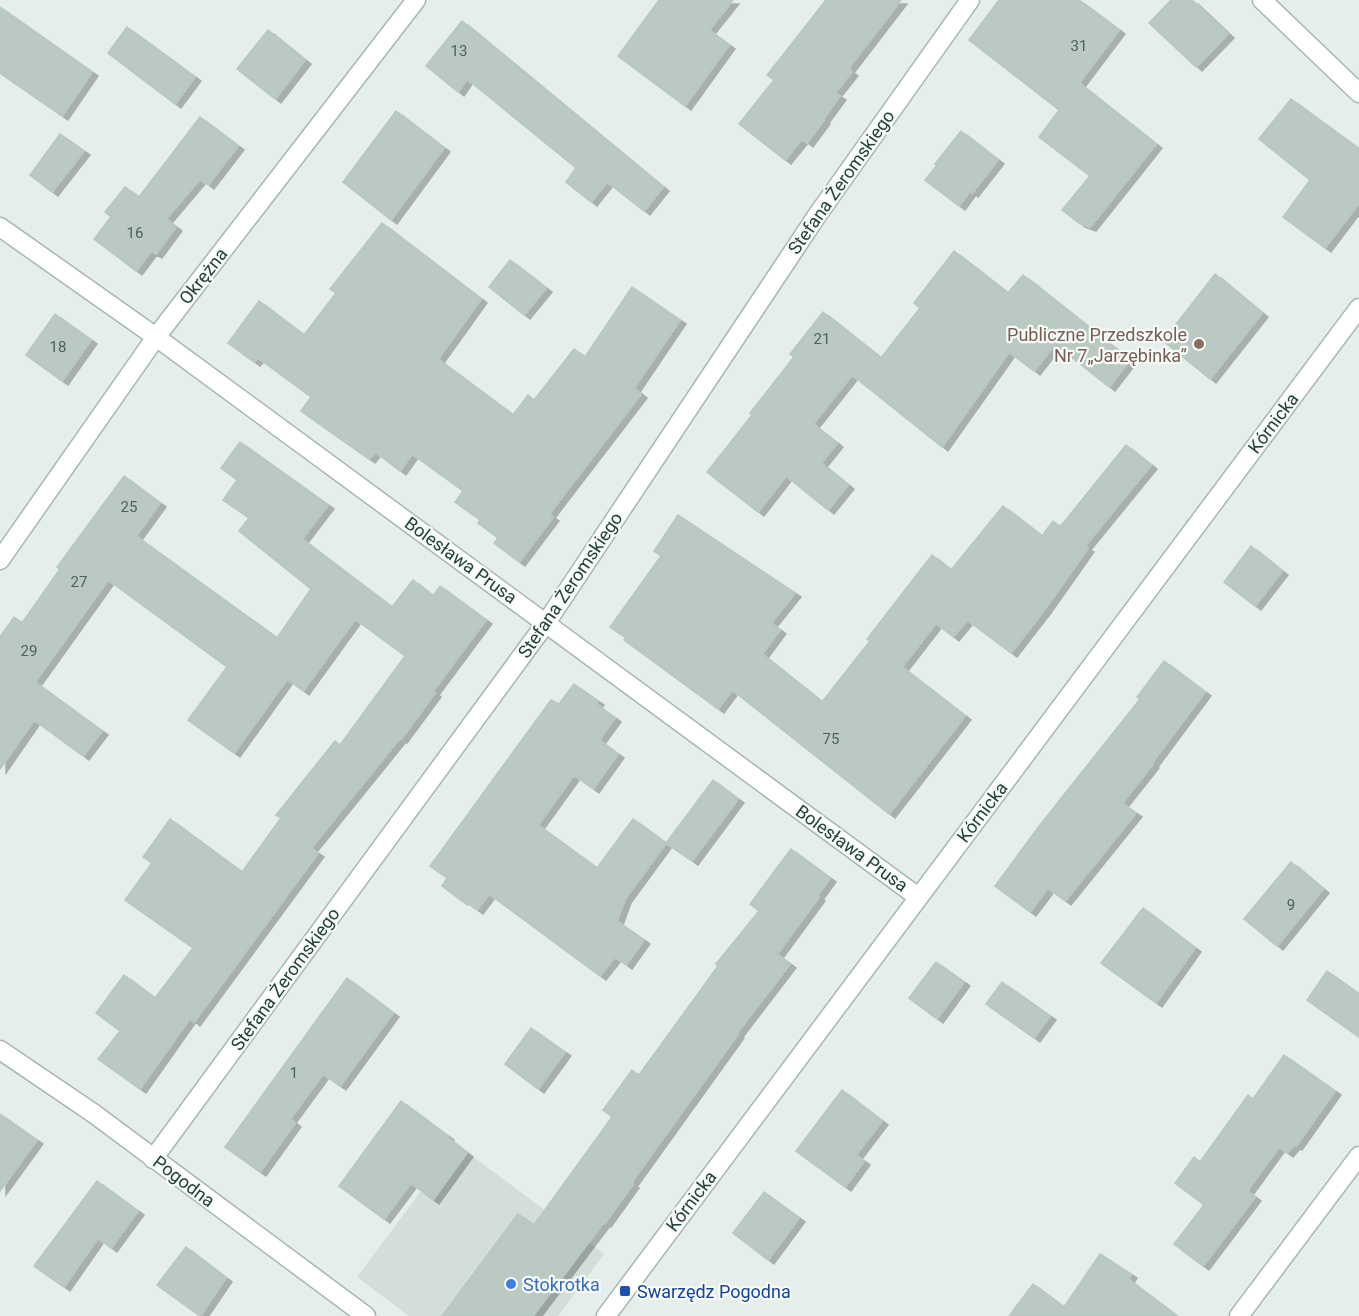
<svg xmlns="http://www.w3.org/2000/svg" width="1359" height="1316" font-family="Roboto,sans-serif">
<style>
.built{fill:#d3ded8}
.building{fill:#bac9c2;stroke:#b7c8c0;stroke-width:1.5;filter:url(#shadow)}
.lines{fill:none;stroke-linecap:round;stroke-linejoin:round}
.minor-casing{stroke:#a7b7b0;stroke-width:21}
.tertiary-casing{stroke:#a7b7b0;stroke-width:21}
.minor{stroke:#fff;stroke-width:18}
.tertiary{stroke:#fff;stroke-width:18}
.education-dot{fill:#8d6e63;stroke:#f6fbf8;stroke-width:2}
.shop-dot{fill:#3f7fe0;stroke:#f6fbf8;stroke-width:2}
.transit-dot{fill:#1a4fb4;stroke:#f6fbf8;stroke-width:2}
.labels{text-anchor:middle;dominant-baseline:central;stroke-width:4.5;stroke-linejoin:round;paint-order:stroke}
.number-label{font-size:15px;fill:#4a6359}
.street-label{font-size:18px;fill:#244136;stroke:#f6fbf8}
.education-label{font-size:18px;fill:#785e54;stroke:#f6fbf8;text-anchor:end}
.shop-label{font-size:18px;fill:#366cbe;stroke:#f6fbf8;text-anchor:start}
.transit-label{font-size:18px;fill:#164399;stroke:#f6fbf8;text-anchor:start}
</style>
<defs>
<filter id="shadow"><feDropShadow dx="6" dy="4" stdDeviation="0" flood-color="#0004"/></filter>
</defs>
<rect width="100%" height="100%" fill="#e5eeea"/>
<!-- built -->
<polygon class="built" points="456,1144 604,1254 558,1316 409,1316 357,1277"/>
<!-- building -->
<g class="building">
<polygon points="659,0 733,0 709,30 729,45 685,106 618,56"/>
<polygon points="826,0 901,0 848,69 852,72 835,93 840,96 823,119 824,120 807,143 802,139 785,160 739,124 774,80 767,75"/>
<polygon points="999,0 1079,0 1119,30 1079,83 1156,144 1090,227 1079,223 1062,210 1090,176 1039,137 1059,110 969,40"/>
<polygon points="1171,0 1192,0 1228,34 1196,67 1149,23"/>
<polygon points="0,7 92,72 62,116 0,73"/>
<polygon points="462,21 663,187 644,211 607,182 591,202 566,182 576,168 467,79 458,92 426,66"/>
<polygon points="127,27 195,77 175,104 108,53"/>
<polygon points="268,30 305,60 275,99 237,69"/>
<polygon points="1291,99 1359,149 1359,203 1325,248 1283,217 1310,180 1259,139"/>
<polygon points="396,111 444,148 391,220 343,182"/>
<polygon points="200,117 238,146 208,185 200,179 166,219 176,227 156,254 151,251 136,271 94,239 111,217 105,212 125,187 139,197"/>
<polygon points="961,131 998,160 972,193 970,191 959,206 925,180 937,165 935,164"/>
<polygon points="60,134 84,151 52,192 30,175"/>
<polygon points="382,223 481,299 438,359 513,415 528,395 534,400 574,349 585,357 632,287 680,320 634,388 641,394 549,514 553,517 519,562 494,543 498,538 478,523 480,520 455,502 463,491 412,454 400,471 375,452 369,459 301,411 311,397 258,358 254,362 228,343 259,301 304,335 336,293 330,289"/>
<polygon points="954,251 1008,293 1023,275 1130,360 1109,387 1055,344 1034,371 1009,352 942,447 852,375 813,424 837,443 821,463 848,485 828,510 786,476 758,512 707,472 752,415 750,413 794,357 790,354 823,312 881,358 920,308 914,303"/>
<polygon points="510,260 546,288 524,315 489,287"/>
<polygon points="1215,274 1262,313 1210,379 1163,341"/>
<polygon points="55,314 91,340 62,381 26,355"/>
<polygon points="240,442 328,505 302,539 392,607 413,580 433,596 440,586 486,620 433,691 435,693 401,739 400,738 311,848 318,853 194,1022 190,1018 140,1089 98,1059 120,1031 96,1013 124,975 155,998 193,948 125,900 152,863 143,857 170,819 242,872 281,818 276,815 335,741 340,745 405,656 355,619 303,691 287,679 234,753 188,720 227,667 108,580 35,682 102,731 83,756 34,720 0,769 0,637 14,617 22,623 60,569 57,567 124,476 160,503 136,536 277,638 311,589 239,531 249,518 223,500 237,480 221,468"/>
<polygon points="1126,445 1151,465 1085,546 1088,548 1045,609 1011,653 967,620 953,637 936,623 902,667 965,716 889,814 732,690 718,709 624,640 626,638 610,627 661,556 654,551 678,515 795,593 771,623 780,630 762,654 822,702 870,641 867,639 932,555 951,570 1003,506 1042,536 1053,521 1060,527"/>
<polygon points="1251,546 1282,571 1255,606 1224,582"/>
<polygon points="1164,661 1205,692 1152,763 1153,764 1122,803 1136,813 1065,901 1048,888 1030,912 995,886 1040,825 1140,699 1137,697"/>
<polygon points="574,684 598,701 596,704 615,718 599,740 618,754 593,789 574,775 538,825 597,868 633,819 666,843 625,899 617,921 644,940 626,965 615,957 600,976 489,894 477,910 463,900 462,901 442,886 447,878 430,866 551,700 559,704"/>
<polygon points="713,780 738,799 692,861 666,843"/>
<polygon points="791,849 830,878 817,896 819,897 777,954 790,964 737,1033 738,1034 631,1183 633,1184 605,1223 604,1222 533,1316 442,1316 518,1214 534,1225 612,1117 603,1110 632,1070 639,1075 718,966 716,964 759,911 750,904"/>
<polygon points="1291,862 1323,889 1277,946 1244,919"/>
<polygon points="1143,908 1195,948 1156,1003 1101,963"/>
<polygon points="936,962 964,982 937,1019 909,998"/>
<polygon points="1327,971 1359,994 1359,1037 1307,1000"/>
<polygon points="347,978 393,1013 340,1086 323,1074 290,1119 295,1123 260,1172 225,1147"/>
<polygon points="1002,982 1050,1016 1034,1038 986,1004"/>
<polygon points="531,1028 565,1052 538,1089 505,1064"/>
<polygon points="1284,1055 1335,1091 1296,1146 1294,1145 1287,1153 1279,1147 1247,1191 1255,1197 1203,1266 1174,1244 1204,1205 1175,1183 1194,1157 1200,1162 1248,1095 1253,1099"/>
<polygon points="842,1090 882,1121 856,1155 864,1161 845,1187 796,1151"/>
<polygon points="401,1101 448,1136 447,1137 467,1153 433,1200 411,1183 384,1219 339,1186"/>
<polygon points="0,1114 37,1140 0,1191"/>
<polygon points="97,1181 138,1211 111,1248 98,1238 64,1287 34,1266"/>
<polygon points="764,1192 799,1218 768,1260 733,1233"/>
<polygon points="186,1247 226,1278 200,1316 157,1285"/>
<polygon points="1100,1254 1131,1274 1128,1279 1177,1316 1009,1316 1033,1284 1064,1307"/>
</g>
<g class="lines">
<!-- minor casing -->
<g class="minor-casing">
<g id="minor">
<polyline points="0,227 156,337 918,897"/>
<polyline points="0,560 156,337 416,0"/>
<polyline points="0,1050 93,1113 366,1316"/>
<polyline points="153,1159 546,623 818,214 970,0"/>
<polyline points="1239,1316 1359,1156"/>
</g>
</g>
<!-- tertiary casing -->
<g class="tertiary-casing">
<g id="tertiary">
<polyline points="1262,0 1359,93"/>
<polyline points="606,1316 1359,308"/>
</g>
</g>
<!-- minor -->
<use href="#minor" class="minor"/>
<!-- tertiary -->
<use href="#tertiary" class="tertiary"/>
</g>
<!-- markers -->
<circle class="education-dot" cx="1199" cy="344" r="6"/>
<circle class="shop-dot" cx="511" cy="1284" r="6"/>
<rect class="transit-dot" x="619" y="1285" width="12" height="12" rx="3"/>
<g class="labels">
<!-- number labels -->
<g class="number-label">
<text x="1079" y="46">31</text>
<text x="459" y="51">13</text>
<text x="135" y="233">16</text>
<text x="822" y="339">21</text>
<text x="58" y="347">18</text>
<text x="129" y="507">25</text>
<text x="79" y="582">27</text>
<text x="29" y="651">29</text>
<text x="831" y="739">75</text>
<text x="1291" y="905">9</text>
<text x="294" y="1073">1</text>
</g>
<!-- street labels -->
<g class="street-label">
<text transform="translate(841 182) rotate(-55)">Stefana Żeromskiego</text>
<text transform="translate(203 276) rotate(-52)">Okrężna</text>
<text transform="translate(1273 423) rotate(-53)">Kórnicka</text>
<text transform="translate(461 560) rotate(36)">Bolesława Prusa</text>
<text transform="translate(570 585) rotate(-56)">Stefana Żeromskiego</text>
<text transform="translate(982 812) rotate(-53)">Kórnicka</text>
<text transform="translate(852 848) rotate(36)">Bolesława Prusa</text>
<text transform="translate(285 979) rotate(-54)">Stefana Żeromskiego</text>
<text transform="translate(184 1181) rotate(37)">Pogodna</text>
<text transform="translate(691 1201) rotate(-53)">Kórnicka</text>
</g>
<!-- education labels -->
<g class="education-label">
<text x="1187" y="334">Publiczne Przedszkole<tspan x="1187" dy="21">Nr 7„Jarzębinka”</tspan></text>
</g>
<!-- shop labels -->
<g class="shop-label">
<text x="523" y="1284">Stokrotka</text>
</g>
<!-- transit labels -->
<g class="transit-label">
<text x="637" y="1291">Swarzędz Pogodna</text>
</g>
</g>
</svg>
